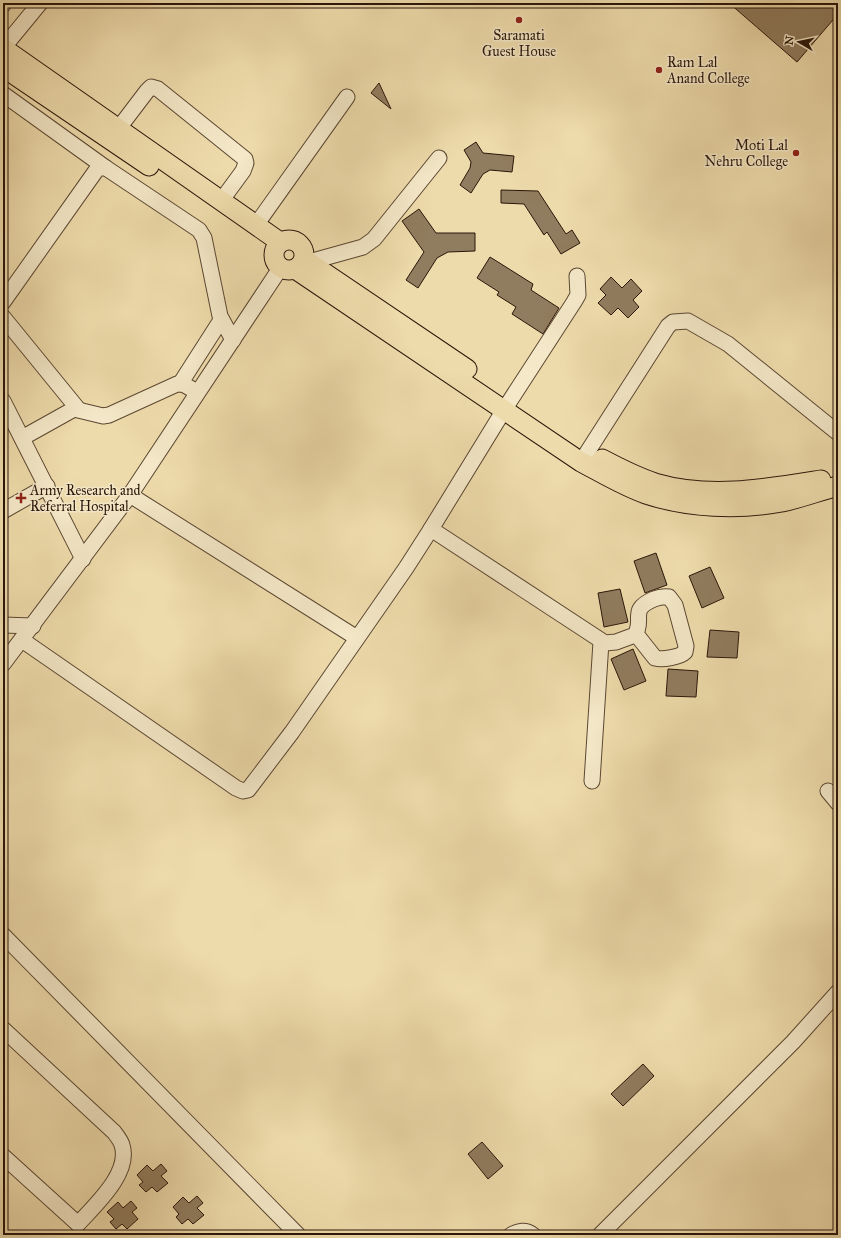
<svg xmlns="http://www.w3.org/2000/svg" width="841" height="1238" font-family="'IM FELL Great Primer',serif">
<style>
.building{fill:#907c5e;stroke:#2a160a}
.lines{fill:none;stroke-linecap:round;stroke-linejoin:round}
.minor-casing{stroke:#5b4732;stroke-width:17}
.major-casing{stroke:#2a160a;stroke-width:21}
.minor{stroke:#f4e8c8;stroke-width:15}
.major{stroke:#eedbab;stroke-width:19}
.poi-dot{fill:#8f2418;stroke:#f4e8c8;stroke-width:1.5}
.labels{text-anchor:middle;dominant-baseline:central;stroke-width:3;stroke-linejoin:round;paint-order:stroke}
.poi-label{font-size:14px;fill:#2a160a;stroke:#f4e8c8;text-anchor:start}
</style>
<rect width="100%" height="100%" fill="#eedbab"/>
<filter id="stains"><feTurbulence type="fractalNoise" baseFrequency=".005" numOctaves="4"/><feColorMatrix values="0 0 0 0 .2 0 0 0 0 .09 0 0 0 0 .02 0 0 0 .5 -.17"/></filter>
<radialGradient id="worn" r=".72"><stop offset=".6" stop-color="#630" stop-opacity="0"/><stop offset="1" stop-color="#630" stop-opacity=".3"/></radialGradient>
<!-- building -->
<g class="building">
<polygon points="729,3 838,3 838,14 797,62"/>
<polygon points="379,83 391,109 371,93"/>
<polygon points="476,142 483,153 514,156 512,172 490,170 483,174 471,193 460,185 470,168 471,162 464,150"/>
<polygon points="501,190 538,191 566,234 572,230 580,243 561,254 547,232 544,235 524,204 501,203"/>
<polygon points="419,209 436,233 475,233 475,251 448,252 437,258 418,288 406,280 424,252 402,221"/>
<polygon points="490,257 533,284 531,290 559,308 543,334 512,314 516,307 497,295 499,292 477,278"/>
<polygon points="611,277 622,288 631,279 642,291 633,300 639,307 628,318 618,308 611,315 598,303 606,295 600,289"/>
<polygon points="656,553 667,585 645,593 634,561"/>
<polygon points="710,567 724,598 702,608 689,576"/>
<polygon points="620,589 628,622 604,627 598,593"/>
<polygon points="710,630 739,632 737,658 707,657"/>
<polygon points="633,649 646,681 624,690 611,659"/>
<polygon points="668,669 698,671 696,697 666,696"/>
<polygon points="643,1064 654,1076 623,1106 611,1094"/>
<polygon points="482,1142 503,1166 488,1179 468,1154"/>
<polygon points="161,1164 167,1171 161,1176 168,1183 157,1192 152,1187 146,1192 139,1185 143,1182 137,1175 147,1165 153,1171"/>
<polygon points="197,1196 203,1203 197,1208 204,1215 193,1224 188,1219 182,1224 176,1217 179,1214 173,1207 183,1197 189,1203"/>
<polygon points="131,1201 137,1208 132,1212 138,1219 127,1229 122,1224 116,1229 110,1222 114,1219 107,1212 118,1202 123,1208"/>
</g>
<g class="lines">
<!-- minor casing -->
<g class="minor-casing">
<g id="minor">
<polyline points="3,5 4,3"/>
<polyline points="3,48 40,3"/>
<polyline points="3,94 106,168"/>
<polyline points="112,137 147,91 151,87 158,89 245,159 246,163 243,171 221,201"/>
<polyline points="256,225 347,97"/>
<polyline points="309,262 363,247 374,239 439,158"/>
<path d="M577,276L578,295L574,302L504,410L431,529L605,643L616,642L635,635C645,619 628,610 654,599C659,597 663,596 669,597L675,605L686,646L685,652C680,657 663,660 655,658L636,634"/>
<polyline points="3,302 95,172 98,168 106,168 199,230 204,238 220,316 233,340"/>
<polyline points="3,317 78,409"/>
<polyline points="180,384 221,320"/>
<polyline points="3,401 83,559"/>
<polyline points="22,438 74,409 103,416 109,415 177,384 183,384 197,392"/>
<polyline points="581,462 668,326 673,322 688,321 728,344 838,433"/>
<polyline points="130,495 357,638"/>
<polyline points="3,511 47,486"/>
<polyline points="3,625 33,626"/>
<polyline points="22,640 236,788 243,791 248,790 292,732 406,568 431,529"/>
<polyline points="3,664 130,495 281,267"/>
<polyline points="592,781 601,642"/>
<polyline points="828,791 838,803"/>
<polyline points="3,935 298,1235"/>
<path d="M3,1029L114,1132C117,1136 121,1141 122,1145C131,1173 95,1205 78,1224L3,1156"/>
<path d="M511,1235C519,1231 525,1229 533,1235"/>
<polyline points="600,1235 793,1042 838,992"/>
</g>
</g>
<!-- major casing -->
<g class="major-casing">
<g id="major">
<polyline points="3,48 280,242"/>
<polyline points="3,67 149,166"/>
<circle cx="289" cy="255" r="15"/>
<polyline points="304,259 467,369"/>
<path d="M295,269L581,462C602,473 623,486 646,494C688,508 739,510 782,502C801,498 819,491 838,486"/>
<path d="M602,459C619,468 637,477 655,483C710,499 765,489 821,480"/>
</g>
</g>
<!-- minor -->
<use href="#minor" class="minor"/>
<!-- major -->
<use href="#major" class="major"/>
</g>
<!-- markers -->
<g class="poi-dot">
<circle cx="519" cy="20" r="4"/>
<circle cx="659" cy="70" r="4"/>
<circle cx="796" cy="153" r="4"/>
<path d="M19 492h4v4h4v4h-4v4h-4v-4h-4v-4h4z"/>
</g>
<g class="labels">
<!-- poi labels -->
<g class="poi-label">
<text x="519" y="35" text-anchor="middle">Saramati<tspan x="519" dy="16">Guest House</tspan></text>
<text x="667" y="62">Ram Lal<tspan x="667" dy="16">Anand College</tspan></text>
<text x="788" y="145" text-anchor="end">Moti Lal<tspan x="788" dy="16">Nehru College</tspan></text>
<text x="30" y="490">Army Research and<tspan x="30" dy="16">Referral Hospital</tspan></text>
</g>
</g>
<!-- margin -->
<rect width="841" height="1238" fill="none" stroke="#eedbab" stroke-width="16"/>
<rect x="4" y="4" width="833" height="1230" fill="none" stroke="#2a160a" stroke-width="2"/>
<rect x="8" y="8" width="825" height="1222" fill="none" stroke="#2a160a"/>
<!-- north arrow -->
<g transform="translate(799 42) rotate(279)" stroke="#f4e8c8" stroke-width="3" paint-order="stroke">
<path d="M0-3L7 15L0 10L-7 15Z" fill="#2a160a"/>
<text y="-6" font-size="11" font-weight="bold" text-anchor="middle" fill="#2a160a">N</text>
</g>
<rect width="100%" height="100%" filter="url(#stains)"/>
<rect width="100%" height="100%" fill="url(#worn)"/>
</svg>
